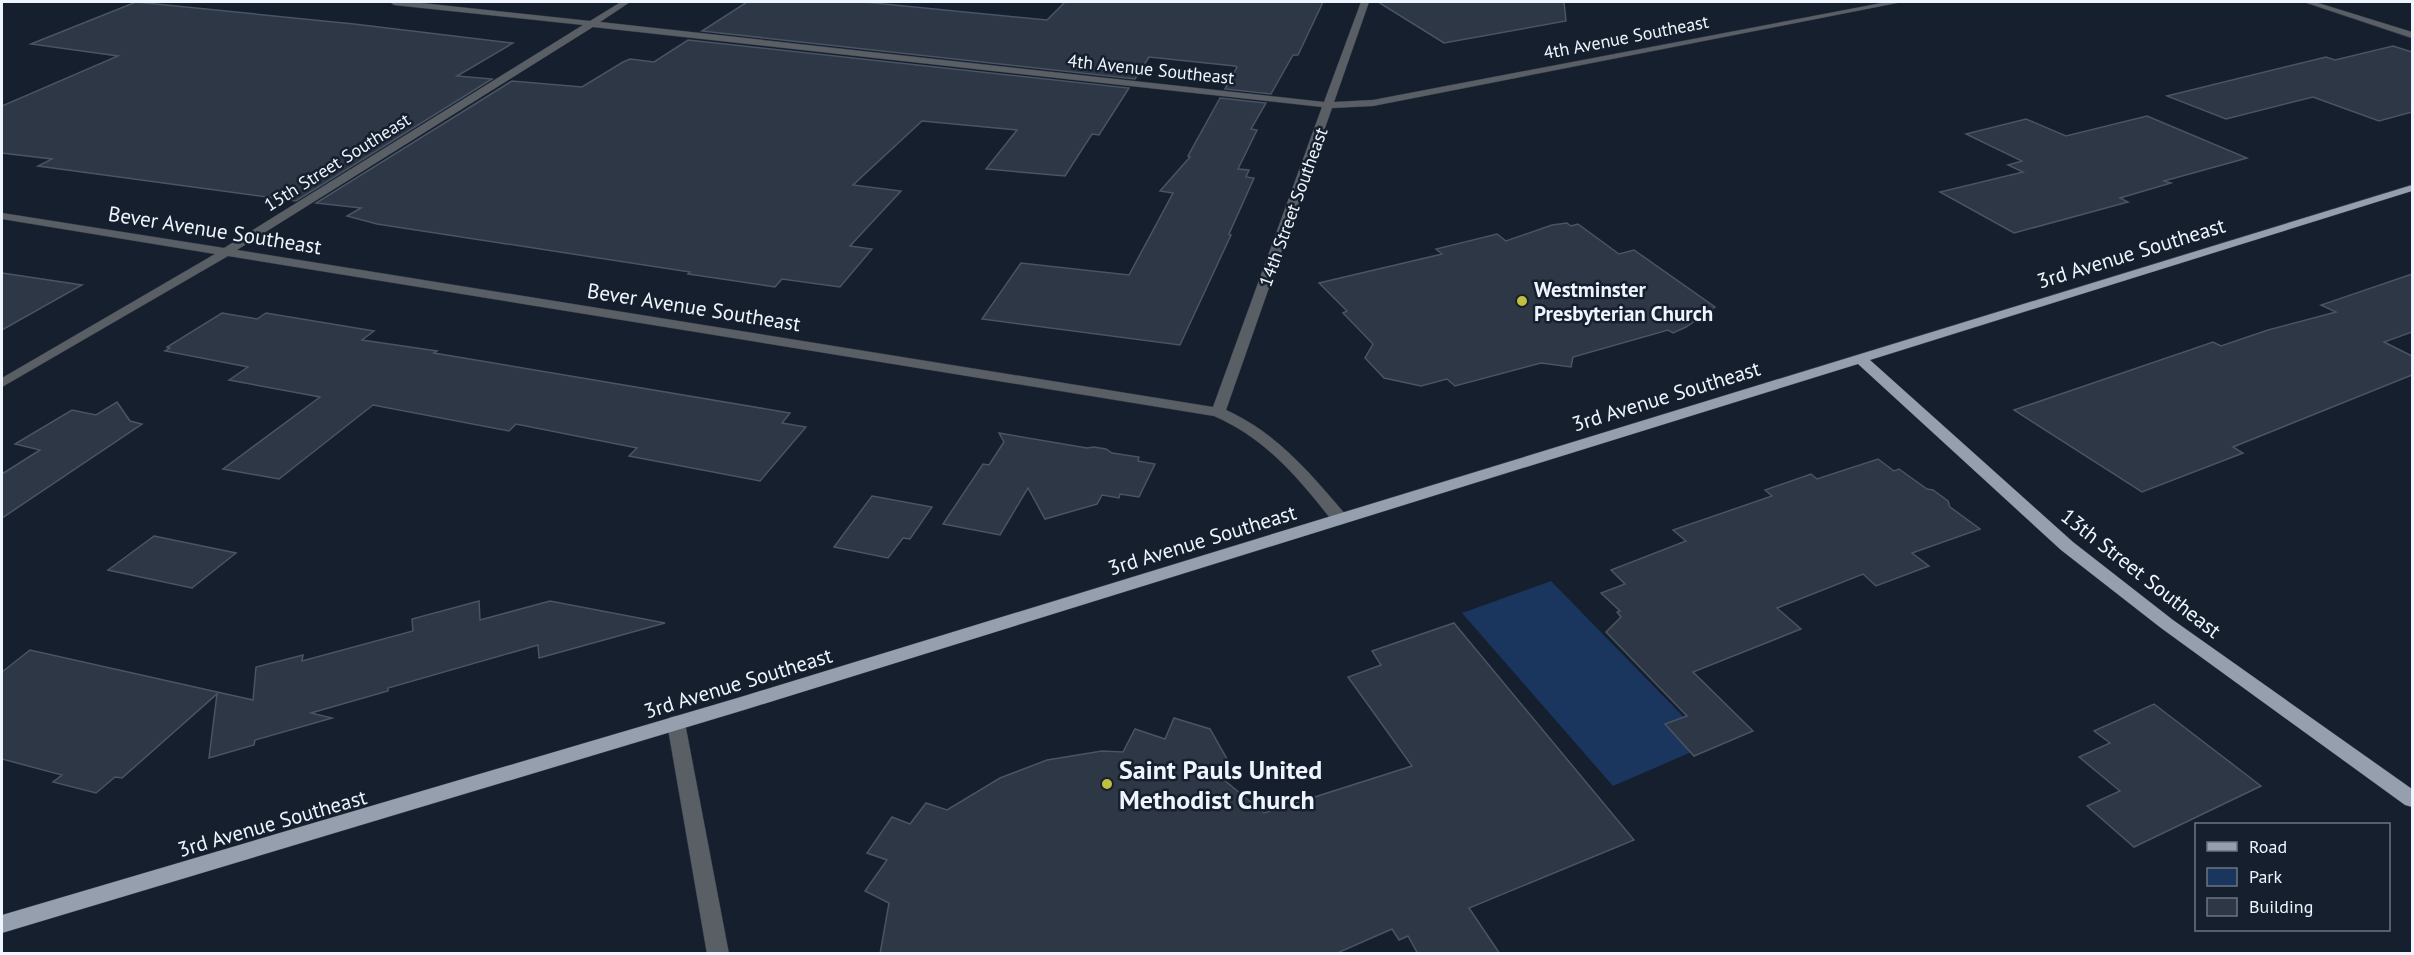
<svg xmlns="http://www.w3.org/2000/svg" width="2414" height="955" font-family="'PT Sans',sans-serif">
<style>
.green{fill:#1a365f}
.building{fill:#2d3746;stroke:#495464;stroke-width:1.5}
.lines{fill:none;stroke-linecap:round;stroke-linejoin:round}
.minor-casing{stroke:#303946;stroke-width:1}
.major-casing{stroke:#303946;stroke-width:1}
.minor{fill:#5a5f66;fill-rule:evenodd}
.major{fill:#959fae;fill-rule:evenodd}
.poi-dot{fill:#c1be40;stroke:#161f2d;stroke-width:2}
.labels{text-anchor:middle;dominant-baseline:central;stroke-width:5;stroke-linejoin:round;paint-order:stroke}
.far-street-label{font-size:18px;fill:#eef5fe;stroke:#161f2d}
.street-label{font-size:21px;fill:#eef5fe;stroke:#161f2d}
.poi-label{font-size:21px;font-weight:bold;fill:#eef5fe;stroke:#161f2d;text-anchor:start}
.near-poi-label{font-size:26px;font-weight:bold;fill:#eef5fe;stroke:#161f2d;text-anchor:start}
</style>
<rect width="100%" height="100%" fill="#161f2d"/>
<!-- green -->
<polygon class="green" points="1551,581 1710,744 1613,786 1462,613"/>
<!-- building -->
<g class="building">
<polygon points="136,2 354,24 513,43 457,76 492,79 296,201 38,166 52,159 2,153 2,106 118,56 31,44"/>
<polygon points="747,2 864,2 1047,20 1065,2 1323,2 1298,55 1293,55 1271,94 1225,89 1237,67 1235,66 1149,57 1135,79 702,31"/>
<polygon points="1378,2 1564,2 1566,21 1444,43"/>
<polygon points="688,40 1129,88 1099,135 1092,134 1065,176 986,169 1017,130 922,121 853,185 901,191 850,246 872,249 840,287 782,279 775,287 749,283 688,274 690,272 377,224 347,216 361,208 316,203 512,81 582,87 623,62 630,59 654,62"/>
<polygon points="2393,46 2412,52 2412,112 2379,121 2313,97 2226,119 2167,96 2326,57 2335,60"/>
<polygon points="1220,98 1266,103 1251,129 1257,130 1238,169 1249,170 1246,177 1254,178 1229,234 1231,235 1180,345 982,319 1021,263 1129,275 1173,193 1160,191 1190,157 1188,156"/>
<polygon points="2147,116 2247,158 2164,181 2171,183 2120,198 2128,202 2014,233 1940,192 2023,172 2008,165 2022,161 1966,134 2026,119 2066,136"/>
<polygon points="1567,223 1571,226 1578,224 1619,254 1634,250 1715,307 1686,327 1673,333 1668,330 1573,357 1571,367 1541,363 1455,386 1447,379 1421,386 1384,378 1365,358 1373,344 1343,313 1347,311 1319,283 1442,254 1436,249 1497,234 1506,241 1552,225"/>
<polygon points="2,273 82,285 2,330"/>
<polygon points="2412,274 2412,332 2384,342 2412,356 2412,375 2233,447 2243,453 2142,492 2014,410 2213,342 2221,346 2268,330 2336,312 2321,305"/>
<polygon points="222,313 257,319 266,313 374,331 362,340 437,351 434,353 790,413 782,423 806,427 760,481 629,456 637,448 516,424 509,431 373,405 279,479 223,469 320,397 229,380 248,367 165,351 170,348 167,347"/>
<polygon points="117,402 130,421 142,424 2,518 2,474 40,450 15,444 72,410 96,415"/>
<polygon points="999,433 1087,448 1094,447 1106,449 1112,453 1139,457 1138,461 1155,464 1139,497 1120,494 1119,498 1102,495 1097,504 1045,519 1028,488 1000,535 943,524 983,464 989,465 1004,442"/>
<polygon points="1878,459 1894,471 1899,469 1927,489 1933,490 1948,501 1950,507 1980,529 1912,553 1929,566 1876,586 1863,574 1777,608 1801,629 1693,672 1753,731 1694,756 1665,724 1687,716 1606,632 1621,617 1617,612 1620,611 1601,593 1625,584 1611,570 1686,541 1673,530 1772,496 1765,490 1811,474 1817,479"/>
<polygon points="872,496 932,507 910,539 903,538 888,558 834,547"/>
<polygon points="154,536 236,553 192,588 108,570"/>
<polygon points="479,601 480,620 550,601 665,623 539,658 538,645 388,688 388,691 311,713 332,718 255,740 254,745 209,758 217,694 122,778 115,777 96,793 53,782 62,775 2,759 2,672 30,650 253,700 256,667 303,655 302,661 413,631 412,619"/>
<polygon points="1454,623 1634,840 1469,908 1500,954 1418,954 1408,936 1399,940 1392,929 1335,954 880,954 889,903 865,891 887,860 867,853 892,817 910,824 926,803 947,810 1000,778 1047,760 1102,751 1123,752 1135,729 1165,739 1174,718 1210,729 1231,766 1223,779 1264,813 1412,766 1348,677 1381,665 1372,651"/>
<polygon points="2154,704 2261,786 2134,847 2087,806 2120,791 2079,757 2110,743 2094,731"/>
</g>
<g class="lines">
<!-- minor casing -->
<g class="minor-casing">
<g id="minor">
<path d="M390,2H412L590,21L621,2H630L600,22L1324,102L1361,2H1369L1334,102L1373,100L1887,2H1902L1373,106L1332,108L1226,410C1277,433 1310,473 1346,515L1348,519L1340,524L1334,523C1299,479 1267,439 1214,416L228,256L2,387V378L215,254L2,219V213L224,248L583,25L394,5ZM593,27L1322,107L1213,407L237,250Z"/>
<polygon points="2304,2 2315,2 2412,32 2412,38"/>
<polygon points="676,716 683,718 685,723 729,954 707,954 667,723 669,718"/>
</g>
</g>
<!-- major casing -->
<g class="major-casing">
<polygon id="major" points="2412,185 2412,191 1870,360 2073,542 2173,620 2412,789 2412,807 2405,805 2161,628 2061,550 1858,364 744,710 2,933 2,915 744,696"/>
</g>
<!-- minor -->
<use href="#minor" class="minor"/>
<!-- major -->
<use href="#major" class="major"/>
</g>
<!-- markers -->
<g class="poi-dot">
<circle cx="1522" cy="301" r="6"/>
<circle cx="1107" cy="784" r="6"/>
</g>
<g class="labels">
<!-- far-street labels -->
<g class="far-street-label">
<text transform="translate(1626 37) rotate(-11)">4th Avenue Southeast</text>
<text transform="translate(1151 69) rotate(6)">4th Avenue Southeast</text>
<text transform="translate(337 162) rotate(-32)">15th Street Southeast</text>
<text transform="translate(1293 207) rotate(-70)">14th Street Southeast</text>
</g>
<!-- street labels -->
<g class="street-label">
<text transform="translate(215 230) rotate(9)">Bever Avenue Southeast</text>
<text transform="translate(2131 253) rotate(-17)">3rd Avenue Southeast</text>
<text transform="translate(694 307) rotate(9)">Bever Avenue Southeast</text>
<text transform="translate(1666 396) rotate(-17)">3rd Avenue Southeast</text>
<text transform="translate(1202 540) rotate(-17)">3rd Avenue Southeast</text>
<text transform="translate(2141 573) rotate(38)">13th Street Southeast</text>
<text transform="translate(738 683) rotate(-17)">3rd Avenue Southeast</text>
<text transform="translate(272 823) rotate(-16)">3rd Avenue Southeast</text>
</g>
<!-- poi labels -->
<g class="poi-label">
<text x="1534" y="289">Westminster<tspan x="1534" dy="24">Presbyterian Church</tspan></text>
</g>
<!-- near-poi labels -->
<g class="near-poi-label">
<text x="1119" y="769">Saint Pauls United<tspan x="1119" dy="30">Methodist Church</tspan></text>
</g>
</g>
<!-- border -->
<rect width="2414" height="955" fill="none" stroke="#eef5fe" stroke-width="6"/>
<!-- legend -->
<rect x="2195" y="823" width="195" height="108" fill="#161f2d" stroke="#6c7581" stroke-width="1.5"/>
<rect x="2207" y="842" width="30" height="9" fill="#959fae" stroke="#6c7581" stroke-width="1.5"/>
<text x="2249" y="853" font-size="18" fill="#eef5fe">Road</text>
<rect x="2207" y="868" width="30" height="18" fill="#1a365f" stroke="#6c7581" stroke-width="1.5"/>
<text x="2249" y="883" font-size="18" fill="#eef5fe">Park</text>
<rect x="2207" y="898" width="30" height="18" fill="#2d3746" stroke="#6c7581" stroke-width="1.5"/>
<text x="2249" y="913" font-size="18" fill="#eef5fe">Building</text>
</svg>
